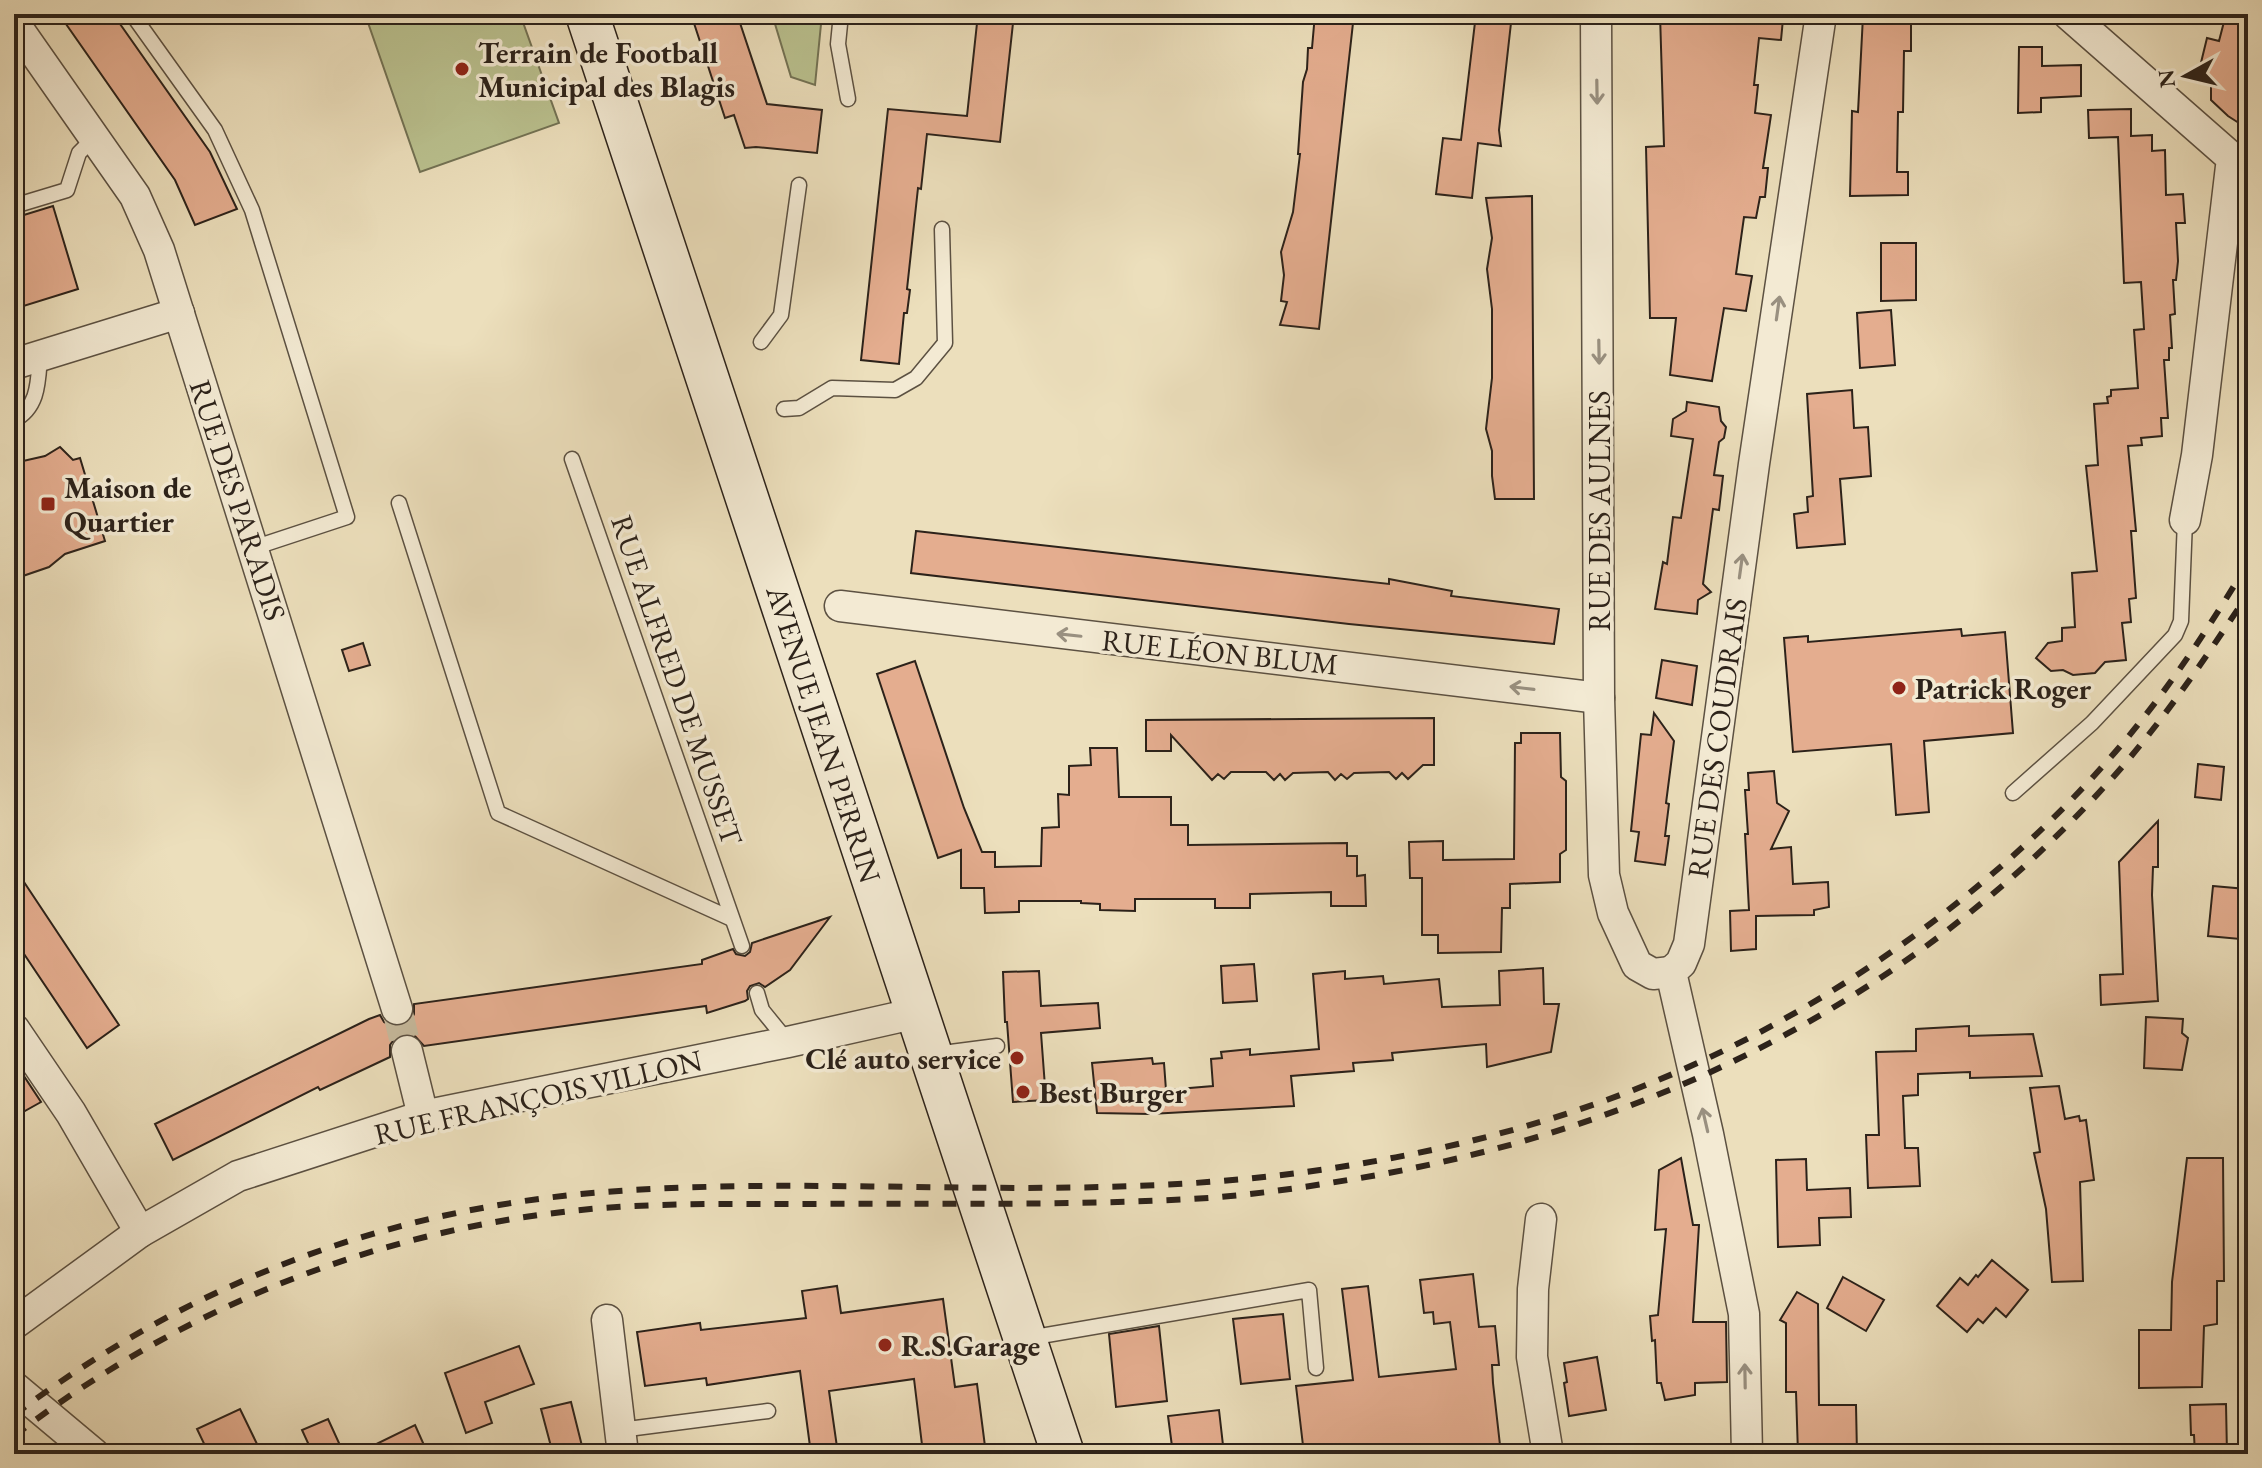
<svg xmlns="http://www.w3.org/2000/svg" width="2262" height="1468" font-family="'EB Garamond',serif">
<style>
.green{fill:#bac18f;stroke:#737254;stroke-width:2}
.building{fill:#e4ad8f;stroke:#2c221a;stroke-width:2}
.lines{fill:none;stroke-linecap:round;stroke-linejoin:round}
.minor-tunnel{stroke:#c6b99c;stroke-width:30;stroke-dasharray:30 15;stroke-linecap:butt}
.service-casing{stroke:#5c5142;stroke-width:17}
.minor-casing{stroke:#5c5142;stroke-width:33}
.secondary-casing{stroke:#2c221a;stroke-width:45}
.service{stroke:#f3ead3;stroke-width:14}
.minor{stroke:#f3ead3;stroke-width:30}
.secondary{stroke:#f3ead3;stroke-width:42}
.rail{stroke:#2c221a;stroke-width:6;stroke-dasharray:14 14;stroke-linecap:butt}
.oneway{stroke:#999080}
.poi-dot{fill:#8f2418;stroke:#f3ead3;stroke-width:3}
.labels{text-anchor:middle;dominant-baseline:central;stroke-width:7;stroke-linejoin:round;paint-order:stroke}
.poi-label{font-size:30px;font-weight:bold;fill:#2c221a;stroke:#f3ead3;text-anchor:start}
.street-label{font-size:30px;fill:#2c221a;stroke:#f3ead3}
</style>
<rect width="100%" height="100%" fill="#ecdfbc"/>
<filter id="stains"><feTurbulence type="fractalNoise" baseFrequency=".0025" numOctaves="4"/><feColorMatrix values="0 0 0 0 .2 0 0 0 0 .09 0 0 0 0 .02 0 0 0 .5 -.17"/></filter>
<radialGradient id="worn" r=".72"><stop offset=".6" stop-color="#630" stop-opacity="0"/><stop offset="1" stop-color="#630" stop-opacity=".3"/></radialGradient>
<!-- green -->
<g class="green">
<polygon points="365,14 520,14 559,123 420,172"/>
<polygon points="772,14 822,14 815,85 791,77"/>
</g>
<!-- building -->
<g class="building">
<polygon points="59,14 113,14 210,152 237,209 195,225 175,180"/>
<polygon points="691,14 737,14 767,104 822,110 817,153 756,147 745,148 734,115 725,118"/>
<polygon points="978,14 1014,14 1000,142 927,134 921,189 918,188 907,289 910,290 907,313 904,313 899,364 861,360 888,109 967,116"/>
<polygon points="1315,14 1354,14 1319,329 1280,325 1287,302 1281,301 1284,275 1281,252 1293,212 1300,154 1298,154 1303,82 1307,69 1308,48 1312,48"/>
<polygon points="1476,14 1512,14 1499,130 1501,146 1478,143 1472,198 1436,194 1443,138 1461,140"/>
<polygon points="1660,14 1781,14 1780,18 1783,19 1781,40 1759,38 1754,85 1758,85 1755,113 1771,115 1763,168 1768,168 1765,197 1760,197 1756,218 1744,217 1736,274 1752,276 1746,311 1724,308 1712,381 1670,375 1676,318 1650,318 1646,147 1664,146"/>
<polygon points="1863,16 1911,16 1911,51 1904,51 1903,112 1898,112 1897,172 1908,172 1908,195 1850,196 1852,111 1858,112"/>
<polygon points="2225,18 2248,23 2248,98 2242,125 2228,116 2211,100 2211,82 2197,79 2207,38 2219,41"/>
<polygon points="2019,47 2042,47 2042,66 2081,65 2081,96 2041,98 2041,112 2018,113"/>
<polygon points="2131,109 2131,136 2152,135 2152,151 2165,150 2166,195 2183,194 2185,223 2176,223 2178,261 2176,280 2173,280 2175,314 2170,315 2172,348 2169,348 2169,360 2164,360 2168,418 2161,418 2162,436 2141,438 2142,445 2128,446 2136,531 2131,531 2136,598 2129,599 2131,622 2122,623 2126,660 2105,662 2095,673 2073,675 2063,670 2051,671 2036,658 2048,643 2062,641 2062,628 2075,627 2072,573 2097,571 2086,466 2098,465 2094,404 2108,403 2107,397 2111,396 2111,390 2138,388 2134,330 2144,329 2141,282 2124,283 2118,137 2089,138 2088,110"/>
<polygon points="1532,196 1534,499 1495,499 1492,476 1492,451 1486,429 1492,378 1492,309 1487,269 1492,238 1486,198"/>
<polygon points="53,206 78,289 14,309 14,218"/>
<polygon points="1881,243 1916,243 1916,300 1881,301"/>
<polygon points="1891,310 1895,365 1860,368 1857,313"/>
<polygon points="1852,390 1854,428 1868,427 1871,476 1840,479 1845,544 1797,548 1794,514 1808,512 1807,497 1813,496 1807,394"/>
<polygon points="1687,402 1719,407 1721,421 1726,427 1724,438 1719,442 1714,475 1723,476 1719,510 1713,509 1703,584 1711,592 1698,600 1697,614 1655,609 1663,562 1667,564 1673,517 1681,518 1693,439 1671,436 1673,419 1686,411"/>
<polygon points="60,447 73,460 80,458 105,541 65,554 49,567 14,579 14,463 45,456"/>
<polygon points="916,531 1389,584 1389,579 1452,591 1451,596 1559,609 1554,644 1349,624 911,573"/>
<polygon points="1961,629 1962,636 2005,632 2013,733 1924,741 1929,812 1896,815 1891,744 1793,752 1784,638 1808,636 1808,642"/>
<polygon points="363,643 370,665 349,671 342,650"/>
<polygon points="1662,660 1697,666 1692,705 1656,698"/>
<polygon points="915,661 964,808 982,852 995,852 995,867 1041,866 1042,828 1059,827 1058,794 1069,795 1069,766 1091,765 1090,748 1117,748 1119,797 1171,797 1171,825 1188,825 1188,845 1347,843 1347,856 1357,856 1357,876 1365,875 1366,906 1331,906 1331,892 1250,894 1250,908 1215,908 1215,899 1135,899 1135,911 1100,910 1100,904 1081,903 1081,901 1019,901 1019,912 985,913 984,888 961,888 961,850 938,858 877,674"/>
<polygon points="1654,713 1674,741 1666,803 1669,804 1665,836 1669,836 1665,865 1635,861 1639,832 1631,831 1641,734 1651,735"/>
<polygon points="1434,718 1434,765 1423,765 1408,779 1402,773 1396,779 1389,772 1354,773 1347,779 1341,774 1335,780 1328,772 1293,773 1285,780 1280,774 1274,780 1266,772 1231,772 1224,779 1218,774 1212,780 1171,735 1171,751 1146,751 1146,720"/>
<polygon points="1521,733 1560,733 1561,777 1566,781 1566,850 1560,854 1560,882 1510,884 1510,908 1502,908 1501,952 1438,953 1438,935 1422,935 1422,878 1410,878 1409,842 1443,841 1443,860 1514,859 1515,743 1521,743"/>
<polygon points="2198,764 2224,767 2221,800 2195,797"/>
<polygon points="1774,771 1777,803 1789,811 1771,849 1791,847 1793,884 1828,882 1829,907 1814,910 1814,915 1756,916 1756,949 1731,951 1730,911 1749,910 1745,834 1748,834 1745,790 1749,790 1748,773"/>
<polygon points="2158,821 2158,867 2153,867 2152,895 2158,1001 2101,1005 2100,975 2123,974 2119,862"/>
<polygon points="14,867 119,1025 87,1048 14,939"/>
<polygon points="2213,886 2246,889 2240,939 2208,936"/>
<polygon points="830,917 790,970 765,987 759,983 750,986 747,991 748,999 745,1001 707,1013 706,1006 424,1046 413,1034 403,1033 395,1038 390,1045 390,1057 320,1090 318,1087 173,1160 155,1124 369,1019 380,1015 384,1022 392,1026 403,1026 410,1022 414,1014 414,1004 702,964 702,960 733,949 736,954 745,956 750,952 752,943"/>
<polygon points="1254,964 1257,1001 1223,1003 1221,966"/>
<polygon points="1543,968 1544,1004 1559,1004 1551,1052 1487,1067 1486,1044 1392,1053 1393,1060 1353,1063 1354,1071 1291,1076 1294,1106 1150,1114 1097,1113 1092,1063 1152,1058 1153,1064 1164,1063 1166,1090 1213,1086 1211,1059 1222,1058 1221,1052 1250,1049 1250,1055 1319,1049 1313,974 1345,971 1345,979 1383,976 1384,984 1439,979 1442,1007 1500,1005 1499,971"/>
<polygon points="1039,971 1041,1006 1098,1003 1100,1028 1041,1033 1046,1100 1013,1102 1007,1022 1005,1022 1003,972"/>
<polygon points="2146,1017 2183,1019 2182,1033 2188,1038 2182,1070 2144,1068"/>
<polygon points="1969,1026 1969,1036 2033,1034 2042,1076 1970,1078 1970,1072 1918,1074 1918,1095 1903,1096 1905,1148 1918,1148 1920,1186 1868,1188 1866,1135 1879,1135 1876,1052 1916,1051 1916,1029"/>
<polygon points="14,1061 41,1102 14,1117"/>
<polygon points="2059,1086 2065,1119 2079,1116 2080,1121 2086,1120 2094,1180 2080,1182 2083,1281 2052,1282 2046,1209 2034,1153 2040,1152 2030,1088"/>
<polygon points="1681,1158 1693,1225 1699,1225 1693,1322 1726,1322 1727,1382 1695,1383 1695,1395 1665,1400 1661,1383 1657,1383 1655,1340 1652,1341 1650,1316 1658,1315 1666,1229 1655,1230 1659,1170"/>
<polygon points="2187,1158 2223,1158 2224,1281 2217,1281 2217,1324 2204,1326 2202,1387 2139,1388 2139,1330 2171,1330 2172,1282"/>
<polygon points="1806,1159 1807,1190 1850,1188 1851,1217 1819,1218 1820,1245 1778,1247 1776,1160"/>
<polygon points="1992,1260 2028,1290 2006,1317 1996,1308 1983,1323 1978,1319 1967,1332 1937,1306 1960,1278 1968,1285 1976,1275 1978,1277"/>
<polygon points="1473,1274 1479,1327 1495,1326 1499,1365 1492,1365 1493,1383 1501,1454 1304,1454 1296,1386 1353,1380 1342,1289 1368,1286 1379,1377 1456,1369 1450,1322 1434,1324 1433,1312 1424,1313 1420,1280"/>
<polygon points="1843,1277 1884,1300 1866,1331 1827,1308"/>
<polygon points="837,1286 841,1313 943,1299 955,1387 977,1384 986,1454 944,1454 944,1451 923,1453 914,1379 829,1391 838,1454 811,1454 800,1371 707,1385 706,1378 645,1386 637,1332 700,1323 701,1330 806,1318 802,1291"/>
<polygon points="1797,1292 1818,1304 1819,1405 1856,1405 1857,1454 1798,1454 1796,1392 1786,1392 1786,1323 1780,1320"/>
<polygon points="1283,1314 1290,1379 1241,1384 1233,1319"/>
<polygon points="1159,1326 1167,1401 1116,1407 1109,1334"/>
<polygon points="519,1346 534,1384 485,1402 492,1423 466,1433 445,1373"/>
<polygon points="1597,1357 1606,1410 1569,1416 1564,1383 1567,1382 1564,1363"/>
<polygon points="571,1402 584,1454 553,1454 541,1409"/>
<polygon points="2226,1404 2227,1454 2195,1454 2194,1435 2191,1435 2190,1405"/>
<polygon points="240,1409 258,1446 243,1454 209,1454 197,1429"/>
<polygon points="1219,1410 1224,1454 1173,1454 1168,1416"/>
<polygon points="328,1419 344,1454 313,1454 302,1430"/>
<polygon points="415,1425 428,1454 356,1454"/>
</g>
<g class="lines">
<!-- minor-tunnel -->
<polyline class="minor-tunnel" points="397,1009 407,1051"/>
<!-- service casing -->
<g class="service-casing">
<g id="service">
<polyline points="132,14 215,130 252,210 347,517 253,548"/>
<polyline points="841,14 838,44 848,99"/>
<polyline points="14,206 67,190 79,153 94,138"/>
<polyline points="761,342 781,315 799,185"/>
<polyline points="784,409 799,408 832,388 895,390 916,378 945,343 942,229"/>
<path d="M14,420C39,407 38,381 40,356"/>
<polyline points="572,459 742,946"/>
<polyline points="399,503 498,813 732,919"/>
<polyline points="2013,793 2092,723 2175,635 2181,621 2185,520"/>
<polyline points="757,993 762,1010 788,1042"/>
<polyline points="935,1054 997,1046"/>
<polyline points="1029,1338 1309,1290 1316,1368"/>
<polyline points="620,1430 768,1411"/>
</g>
</g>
<!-- minor casing -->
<g class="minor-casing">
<g id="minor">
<polyline points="1596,14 1599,698 1604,875 1613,913 1637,965 1653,974 1671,972"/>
<polyline points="2068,14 2232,158 2197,455 2185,520"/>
<polyline points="14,23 135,196 159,250 397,1009"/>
<polyline points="14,364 179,313"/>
<polyline points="840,606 1599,698"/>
<polyline points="14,1029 71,1113 140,1232"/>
<polyline points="407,1051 423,1116"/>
<polyline points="1541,1219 1533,1289 1532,1357 1548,1454"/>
<polyline points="607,1320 623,1454"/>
<polyline points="14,1324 140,1232 238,1176 423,1116 788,1042 917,1013"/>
<polyline points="14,1387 94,1454"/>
<polyline points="1747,1454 1744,1314 1708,1134 1671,972 1681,963 1689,944 1754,464 1821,14"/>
</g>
</g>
<!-- secondary casing -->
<g class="secondary-casing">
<polyline id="secondary" points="587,14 1063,1454"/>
</g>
<!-- service -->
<use href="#service" class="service"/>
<!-- minor -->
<use href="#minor" class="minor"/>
<!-- secondary -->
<use href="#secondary" class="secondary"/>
<!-- rail -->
<g class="rail">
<path d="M14,1415C183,1288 370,1215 581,1194C765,1177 951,1193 1135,1186C1310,1180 1488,1149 1651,1083C1822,1014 1989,896 2110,758C2163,698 2207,631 2248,563"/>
<path d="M14,1436C186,1304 386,1226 602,1208C669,1203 736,1204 803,1204C933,1203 1063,1206 1192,1199C1246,1196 1300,1188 1354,1179C1643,1132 1907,1003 2106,785C2160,726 2204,660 2248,594"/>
</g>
</g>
<!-- one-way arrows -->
<defs><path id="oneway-shaft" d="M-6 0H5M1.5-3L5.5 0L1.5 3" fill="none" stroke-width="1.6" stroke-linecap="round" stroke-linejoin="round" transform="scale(2)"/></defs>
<g class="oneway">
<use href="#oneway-shaft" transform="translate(1597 92) rotate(89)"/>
<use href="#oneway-shaft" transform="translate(1778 308) rotate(-82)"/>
<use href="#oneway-shaft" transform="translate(1599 352) rotate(89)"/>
<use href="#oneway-shaft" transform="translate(1741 566) rotate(-82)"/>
<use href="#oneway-shaft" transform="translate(1069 635) rotate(-174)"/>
<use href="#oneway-shaft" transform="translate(1522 688) rotate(-173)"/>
<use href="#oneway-shaft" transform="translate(1705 1120) rotate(-103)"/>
<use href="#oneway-shaft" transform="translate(1745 1376) rotate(-91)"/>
</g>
<!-- markers -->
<g class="poi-dot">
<circle cx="462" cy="69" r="8"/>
<rect x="40" y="496" width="16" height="16" rx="4"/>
<circle cx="1899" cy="688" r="8"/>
<circle cx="1017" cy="1058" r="8"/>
<circle cx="1023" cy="1092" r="8"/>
<circle cx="885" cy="1345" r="8"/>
</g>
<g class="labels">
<!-- poi labels -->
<g class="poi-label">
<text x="478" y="52">Terrain de Football<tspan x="478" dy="34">Municipal des Blagis</tspan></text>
<text x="64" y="487">Maison de<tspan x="64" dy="34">Quartier</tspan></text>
<text x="1915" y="688">Patrick Roger</text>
<text x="1001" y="1058" text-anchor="end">Clé auto service</text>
<text x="1039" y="1092">Best Burger</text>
<text x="901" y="1345">R.S.Garage</text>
</g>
<!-- street labels -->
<g class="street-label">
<text transform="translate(238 500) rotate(72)">RUE DES PARADIS</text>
<text transform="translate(1599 511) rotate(-90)">RUE DES AULNES</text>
<text transform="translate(1220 652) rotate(6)">RUE LÉON BLUM</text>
<text transform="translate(677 680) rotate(71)">RUE ALFRED DE MUSSET</text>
<text transform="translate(824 734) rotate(72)">AVENUE JEAN PERRIN</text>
<text transform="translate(1717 738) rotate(-82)">RUE DES COUDRAIS</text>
<text transform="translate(538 1097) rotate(-13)">RUE FRANÇOIS VILLON</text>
</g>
</g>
<!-- margin -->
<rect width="2262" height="1468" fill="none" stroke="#ecdfbc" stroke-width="48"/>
<rect x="16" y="16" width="2230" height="1436" fill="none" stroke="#2c221a" stroke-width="4"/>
<rect x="24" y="24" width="2214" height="1420" fill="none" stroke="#2c221a" stroke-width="2"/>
<!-- north arrow -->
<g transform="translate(2186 76) rotate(262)" stroke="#f3ead3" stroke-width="6" paint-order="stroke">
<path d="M0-6L14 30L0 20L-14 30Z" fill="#2c221a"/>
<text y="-12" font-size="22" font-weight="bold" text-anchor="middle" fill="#2c221a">N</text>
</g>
<rect width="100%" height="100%" filter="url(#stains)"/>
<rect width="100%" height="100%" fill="url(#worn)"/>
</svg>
